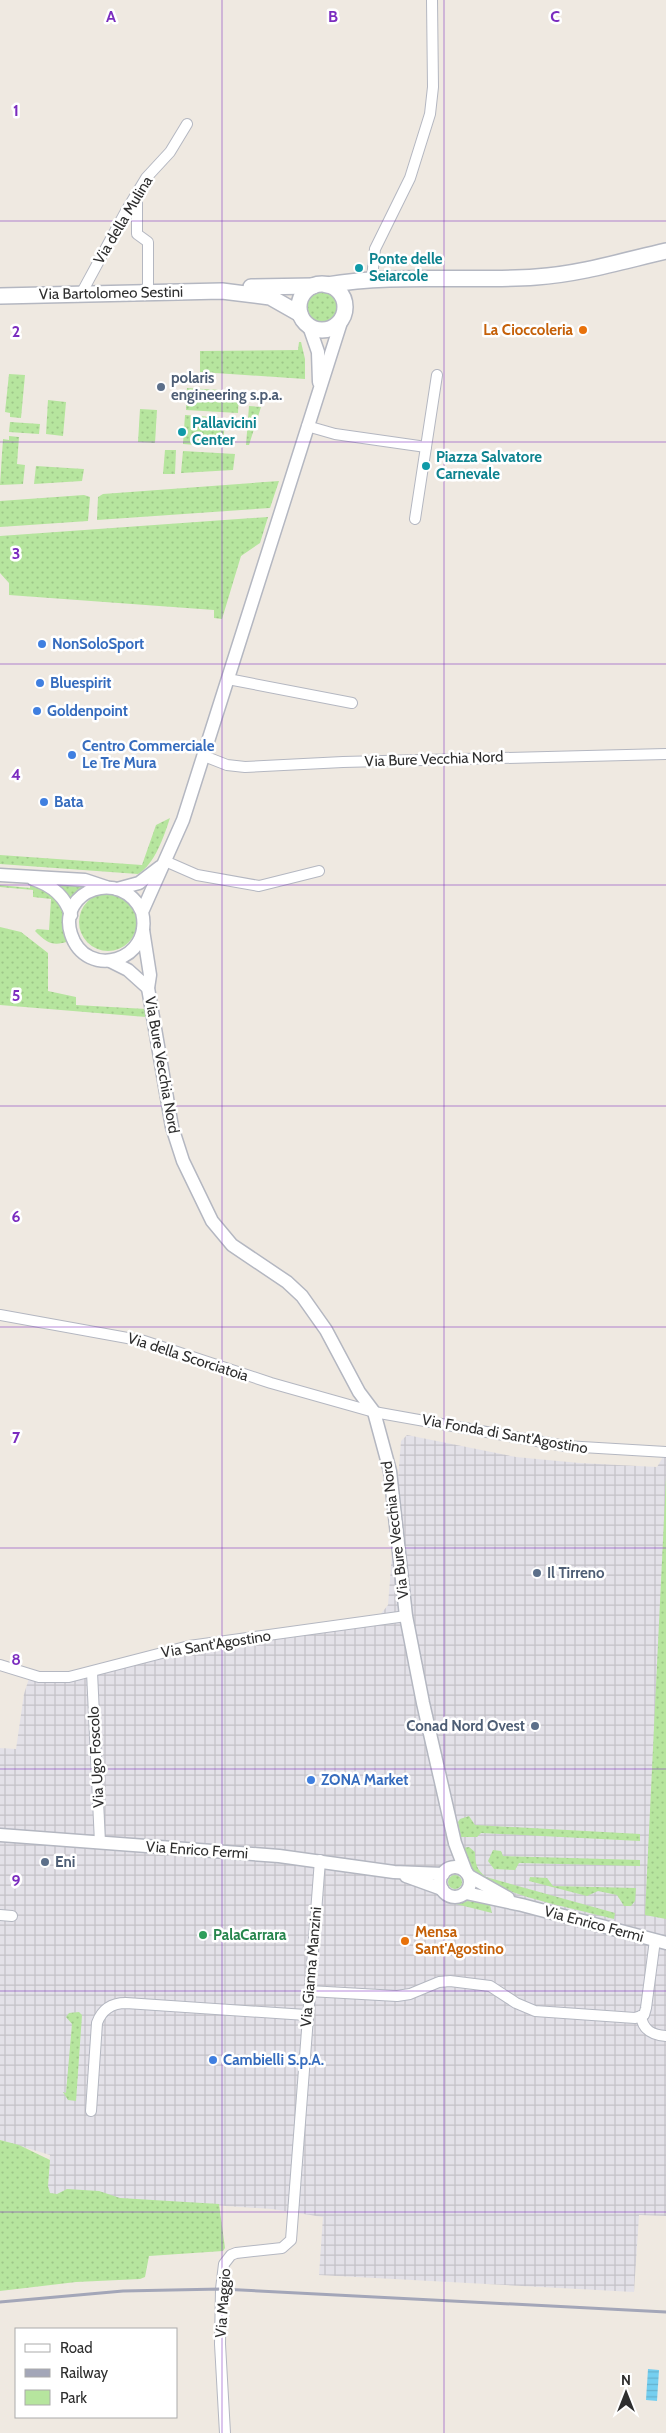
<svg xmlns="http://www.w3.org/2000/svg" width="666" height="2433" font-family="Cabin,sans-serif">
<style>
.industrial{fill:url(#industrial-grid)}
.green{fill:url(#green-dots)}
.water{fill:url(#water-rules)}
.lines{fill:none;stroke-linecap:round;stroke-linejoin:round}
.minor-casing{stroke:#b4b7c1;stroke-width:12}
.tertiary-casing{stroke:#b4b7c1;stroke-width:15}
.secondary-casing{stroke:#b4b7c1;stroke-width:18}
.minor{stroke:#fff;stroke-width:10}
.tertiary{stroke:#fff;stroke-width:12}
.secondary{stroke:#fff;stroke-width:15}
.rail{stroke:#a3a6b8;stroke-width:3}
.grid{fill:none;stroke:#7b2cbf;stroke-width:1;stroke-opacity:0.55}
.culture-dot{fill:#0f9aa8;stroke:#fff;stroke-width:2}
.food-dot{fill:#e8710a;stroke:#fff;stroke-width:2}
.service-dot{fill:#5c6f8a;stroke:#fff;stroke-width:2}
.shop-dot{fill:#3f7fe0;stroke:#fff;stroke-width:2}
.leisure-dot{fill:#2e9e5b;stroke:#fff;stroke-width:2}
.labels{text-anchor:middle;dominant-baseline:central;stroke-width:5;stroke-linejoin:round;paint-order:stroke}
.street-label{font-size:15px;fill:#2e2e2e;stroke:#fff}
.culture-label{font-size:15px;font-weight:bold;fill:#0d838f;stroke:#fff;text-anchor:start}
.food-label{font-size:15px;font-weight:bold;fill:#c56008;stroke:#fff;text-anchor:end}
.service-label{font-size:15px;font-weight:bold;fill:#4e5e75;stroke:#fff;text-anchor:start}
.shop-label{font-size:15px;font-weight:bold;fill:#366cbe;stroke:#fff;text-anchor:start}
.leisure-label{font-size:15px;font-weight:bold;fill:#27864d;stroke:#fff;text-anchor:start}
.grid-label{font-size:16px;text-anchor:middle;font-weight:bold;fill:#7b2cbf;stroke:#fff;stroke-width:5;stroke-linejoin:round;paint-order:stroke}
</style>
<defs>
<pattern id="industrial-grid" width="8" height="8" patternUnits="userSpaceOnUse" patternTransform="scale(1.25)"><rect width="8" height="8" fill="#e3e1e8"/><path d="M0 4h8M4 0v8" fill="none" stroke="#c3c1c7"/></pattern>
<pattern id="green-dots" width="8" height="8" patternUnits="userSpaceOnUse" patternTransform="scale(1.25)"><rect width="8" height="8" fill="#b6e59e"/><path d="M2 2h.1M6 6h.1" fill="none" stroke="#9dc588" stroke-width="1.8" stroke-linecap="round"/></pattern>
<pattern id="water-rules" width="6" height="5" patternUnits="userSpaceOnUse" patternTransform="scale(1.25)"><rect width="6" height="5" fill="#75cff0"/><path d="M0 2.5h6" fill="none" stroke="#66b2ce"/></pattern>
</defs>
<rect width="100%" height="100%" fill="#efe9e1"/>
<!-- industrial -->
<polygon class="industrial" points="407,1435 516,1457 579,1463 657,1467 666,1452 666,2216 639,2215 634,2292 319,2275 323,2217 272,2209 47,2194 50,2155 0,2140 0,1748 16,1749 24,1694 31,1672 70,1673 380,1615 388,1605 401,1441"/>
<!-- green -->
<g class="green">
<circle cx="322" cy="307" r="16"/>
<polygon points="299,342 301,342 305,359 305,379 200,372 200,351 298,350"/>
<polygon points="9,374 25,375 21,418 10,417 10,413 5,412"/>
<polygon points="187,388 239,391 238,413 186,410"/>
<polygon points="48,400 66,402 63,436 46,434"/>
<polygon points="249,406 261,407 249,445 246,445"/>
<polygon points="140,409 157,410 155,443 138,442"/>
<polygon points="185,415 225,418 223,447 183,444"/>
<polygon points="10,422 40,424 39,434 9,432"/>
<polygon points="9,436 19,437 17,464 25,465 23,484 0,485 3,439 9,440"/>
<polygon points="165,450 176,450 175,474 163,474"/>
<polygon points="183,451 235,454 233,470 181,473"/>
<polygon points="36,466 84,469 82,481 34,484"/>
<polygon points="279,481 270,508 97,520 98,497 103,494"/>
<polygon points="84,495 90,497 88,521 0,527 0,501"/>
<polygon points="268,517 260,543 241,556 222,619 214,618 214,610 9,595 9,583 0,573 0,536"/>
<path d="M170,818C164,836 155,864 138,874L0,864V855L142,865L156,825Z"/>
<polygon points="56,884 85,886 71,901"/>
<path d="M0,885L30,888V885H33C61,893 65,916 69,941C53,947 47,943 35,931L37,929L49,930L51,899L33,897V890L0,887Z"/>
<circle cx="108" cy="922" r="29"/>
<polygon points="0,927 21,932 48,953 48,991 76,997 76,1005 146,1009 146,1017 0,1005"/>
<polygon points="666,1477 666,1919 645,1915"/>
<polygon points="469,1816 475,1825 640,1834 640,1841 481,1833 477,1837 461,1837 458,1822 460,1819"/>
<path d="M469,1847L475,1852C475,1864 477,1870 486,1877L615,1913L614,1919C578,1909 500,1895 474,1873C467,1867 466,1857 463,1848Z"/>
<polygon points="493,1850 501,1851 503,1856 640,1860 640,1866 519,1863 515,1870 494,1869 488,1861"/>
<circle cx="455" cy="1882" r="7"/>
<polygon points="530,1877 547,1878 553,1886 636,1888 635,1901 631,1906 624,1906 617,1895 598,1891 587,1896 529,1881"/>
<polygon points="468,1901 490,1905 492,1913 456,1904"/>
<polygon points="79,2012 82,2015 76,2101 68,2100 63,2092 66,2093 72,2024 66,2017 69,2013"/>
<polygon points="0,2140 19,2145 50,2160 48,2186 50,2193 57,2194 67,2189 99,2191 120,2198 219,2204 225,2248 223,2251 149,2256 145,2277 140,2279 76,2282 0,2291"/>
</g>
<!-- water -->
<polygon class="water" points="648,2369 659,2370 657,2401 646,2400"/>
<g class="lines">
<!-- minor casing -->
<g class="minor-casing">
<g id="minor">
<polyline points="137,193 137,234 148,242 148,293"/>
<polyline points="372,278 375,249 410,178 430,114 433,87 432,0"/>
<polyline points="81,294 126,211 146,178 170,152 187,124"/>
<polyline points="307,426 335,434 426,447"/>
<polyline points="415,519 437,375"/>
<polyline points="228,679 352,703"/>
<polyline points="204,756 227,765 245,767 343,762 666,754"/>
<polyline points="165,861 197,875 259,886 319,871"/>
<polyline points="0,1315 144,1341 271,1383 374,1412 565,1446 666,1452"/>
<polyline points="0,1665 39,1677 69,1677 189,1646 406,1616"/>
<polyline points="92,1672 100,1843"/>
<polyline points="0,1915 12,1916"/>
<polyline points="309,1991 397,1996 410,1994 439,1982 450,1981 490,1986 516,2003 535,2011 635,2018 644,2015 646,2008 655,1940"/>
<path d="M641,2016C643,2031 653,2035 666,2036"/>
<path d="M91,2111L97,2023C102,2009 112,2003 126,2003L306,2015"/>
<polyline points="225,2433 220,2344 221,2289 224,2264 231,2255 236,2253 282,2248 291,2240 320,1860"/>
</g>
</g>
<!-- tertiary casing -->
<g class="tertiary-casing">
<g id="tertiary">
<polyline points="309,326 318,352 319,382"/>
<polyline points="0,875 85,880 106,887"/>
<path d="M33,879C51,885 65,895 71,915"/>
<polyline points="117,889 139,883 160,867"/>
<path d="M142,912C122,867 57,890 71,934C86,981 154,961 142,912L183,820L342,319"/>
<polyline points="143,930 150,975 148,988 172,1127 183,1161 212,1221 232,1245 287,1282 302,1296 326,1330 359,1392 374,1412 390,1471 406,1616 423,1703 455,1843 466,1872"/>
<polyline points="110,961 128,970 148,988"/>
<polyline points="0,1835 279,1856 394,1872 443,1874"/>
<circle cx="455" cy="1882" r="15"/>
<polyline points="406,1876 442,1889"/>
<polyline points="469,1876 508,1898"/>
<polyline points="466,1893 522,1905 666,1943"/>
</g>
</g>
<!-- secondary casing -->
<g class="secondary-casing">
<g id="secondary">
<circle cx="322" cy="307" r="23"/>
<path d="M327,285C396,273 466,282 536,277C580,274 623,261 666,251"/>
<polyline points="251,287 313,286"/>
<polyline points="0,296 222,291 270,297 300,314"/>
</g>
</g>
<!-- minor -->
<use href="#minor" class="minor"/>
<!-- tertiary -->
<use href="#tertiary" class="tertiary"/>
<!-- secondary -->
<use href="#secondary" class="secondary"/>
<!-- rail -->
<polyline class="rail" points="0,2302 123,2291 221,2289 666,2312"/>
</g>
<!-- grid -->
<path class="grid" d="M222,0V2433M444,0V2433M0,221H666M0,442H666M0,664H666M0,885H666M0,1106H666M0,1327H666M0,1548H666M0,1769H666M0,1991H666M0,2212H666"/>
<!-- markers -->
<g class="culture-dot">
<circle cx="359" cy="268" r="5"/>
<circle cx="182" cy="432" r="5"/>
<circle cx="426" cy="466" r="5"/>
</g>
<g class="food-dot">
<circle cx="583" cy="330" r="5"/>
<circle cx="405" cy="1941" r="5"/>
</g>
<g class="service-dot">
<circle cx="161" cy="387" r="5"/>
<circle cx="537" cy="1573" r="5"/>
<circle cx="535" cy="1726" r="5"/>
<circle cx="45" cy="1862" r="5"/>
</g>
<g class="shop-dot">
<circle cx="42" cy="644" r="5"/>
<circle cx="40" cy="683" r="5"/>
<circle cx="37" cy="711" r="5"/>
<circle cx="72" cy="755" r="5"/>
<circle cx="44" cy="802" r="5"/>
<circle cx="311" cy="1780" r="5"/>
<circle cx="213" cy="2060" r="5"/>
</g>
<circle class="leisure-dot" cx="203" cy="1935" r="5"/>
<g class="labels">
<!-- street labels -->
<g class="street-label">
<text transform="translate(123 220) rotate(-59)">Via della Mulina</text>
<text transform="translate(111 293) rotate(-1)">Via Bartolomeo Sestini</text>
<text transform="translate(434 759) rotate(-2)">Via Bure Vecchia Nord</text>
<text transform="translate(162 1065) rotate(80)">Via Bure Vecchia Nord</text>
<text transform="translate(188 1357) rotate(18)">Via della Scorciatoia</text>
<text transform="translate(505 1434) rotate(10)">Via Fonda di Sant'Agostino</text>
<text transform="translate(395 1530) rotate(-97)">Via Bure Vecchia Nord</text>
<text transform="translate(216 1644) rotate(-9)">Via Sant'Agostino</text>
<text transform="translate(96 1757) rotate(-93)">Via Ugo Foscolo</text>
<text transform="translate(197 1850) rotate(4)">Via Enrico Fermi</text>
<text transform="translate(594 1924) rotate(15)">Via Enrico Fermi</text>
<text transform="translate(311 1967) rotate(-85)">Via Gianna Manzini</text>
<text transform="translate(223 2303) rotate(-86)">Via Maggio</text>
</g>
<!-- culture labels -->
<g class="culture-label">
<text x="369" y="259">Ponte delle<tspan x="369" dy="17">Seiarcole</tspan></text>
<text x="192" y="423">Pallavicini<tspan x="192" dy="17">Center</tspan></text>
<text x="436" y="457">Piazza Salvatore<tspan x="436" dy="17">Carnevale</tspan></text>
</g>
<!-- food labels -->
<g class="food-label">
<text x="573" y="330">La Cioccoleria</text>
<text x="415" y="1932" text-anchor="start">Mensa<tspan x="415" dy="17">Sant'Agostino</tspan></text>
</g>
<!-- service labels -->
<g class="service-label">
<text x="171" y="378">polaris<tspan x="171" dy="17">engineering s.p.a.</tspan></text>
<text x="547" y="1573">Il Tirreno</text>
<text x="525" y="1726" text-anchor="end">Conad Nord Ovest</text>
<text x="55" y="1862">Eni</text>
</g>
<!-- shop labels -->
<g class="shop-label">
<text x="52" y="644">NonSoloSport</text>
<text x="50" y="683">Bluespirit</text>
<text x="47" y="711">Goldenpoint</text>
<text x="82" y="746">Centro Commerciale<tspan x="82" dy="17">Le Tre Mura</tspan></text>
<text x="54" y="802">Bata</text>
<text x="321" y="1780">ZONA Market</text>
<text x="223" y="2060">Cambielli S.p.A.</text>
</g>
<!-- leisure labels -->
<g class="leisure-label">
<text x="213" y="1935">PalaCarrara</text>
</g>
</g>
<g class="grid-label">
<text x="111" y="22">A</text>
<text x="333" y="22">B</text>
<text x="555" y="22">C</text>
<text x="16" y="116">1</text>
<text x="16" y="337">2</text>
<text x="16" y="559">3</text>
<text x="16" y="780">4</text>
<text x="16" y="1001">5</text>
<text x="16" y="1222">6</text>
<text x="16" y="1443">7</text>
<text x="16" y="1665">8</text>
<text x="16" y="1886">9</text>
</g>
<!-- legend -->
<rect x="15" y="2328" width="162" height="90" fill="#ffffff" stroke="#ababab"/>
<rect x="25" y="2344" width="25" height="8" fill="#ffffff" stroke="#ababab"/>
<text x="60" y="2353" font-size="15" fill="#2e2e2e">Road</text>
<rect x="25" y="2369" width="25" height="8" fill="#a3a6b8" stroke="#ababab"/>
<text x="60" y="2378" font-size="15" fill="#2e2e2e">Railway</text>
<rect x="25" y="2390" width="25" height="15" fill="#b6e59e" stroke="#ababab"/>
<text x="60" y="2403" font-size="15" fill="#2e2e2e">Park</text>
<!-- north arrow -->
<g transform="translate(626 2393)" stroke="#ffffff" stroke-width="4" paint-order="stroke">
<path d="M0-4L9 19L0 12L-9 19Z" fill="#2e2e2e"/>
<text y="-8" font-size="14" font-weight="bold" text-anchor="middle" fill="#2e2e2e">N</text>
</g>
</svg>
